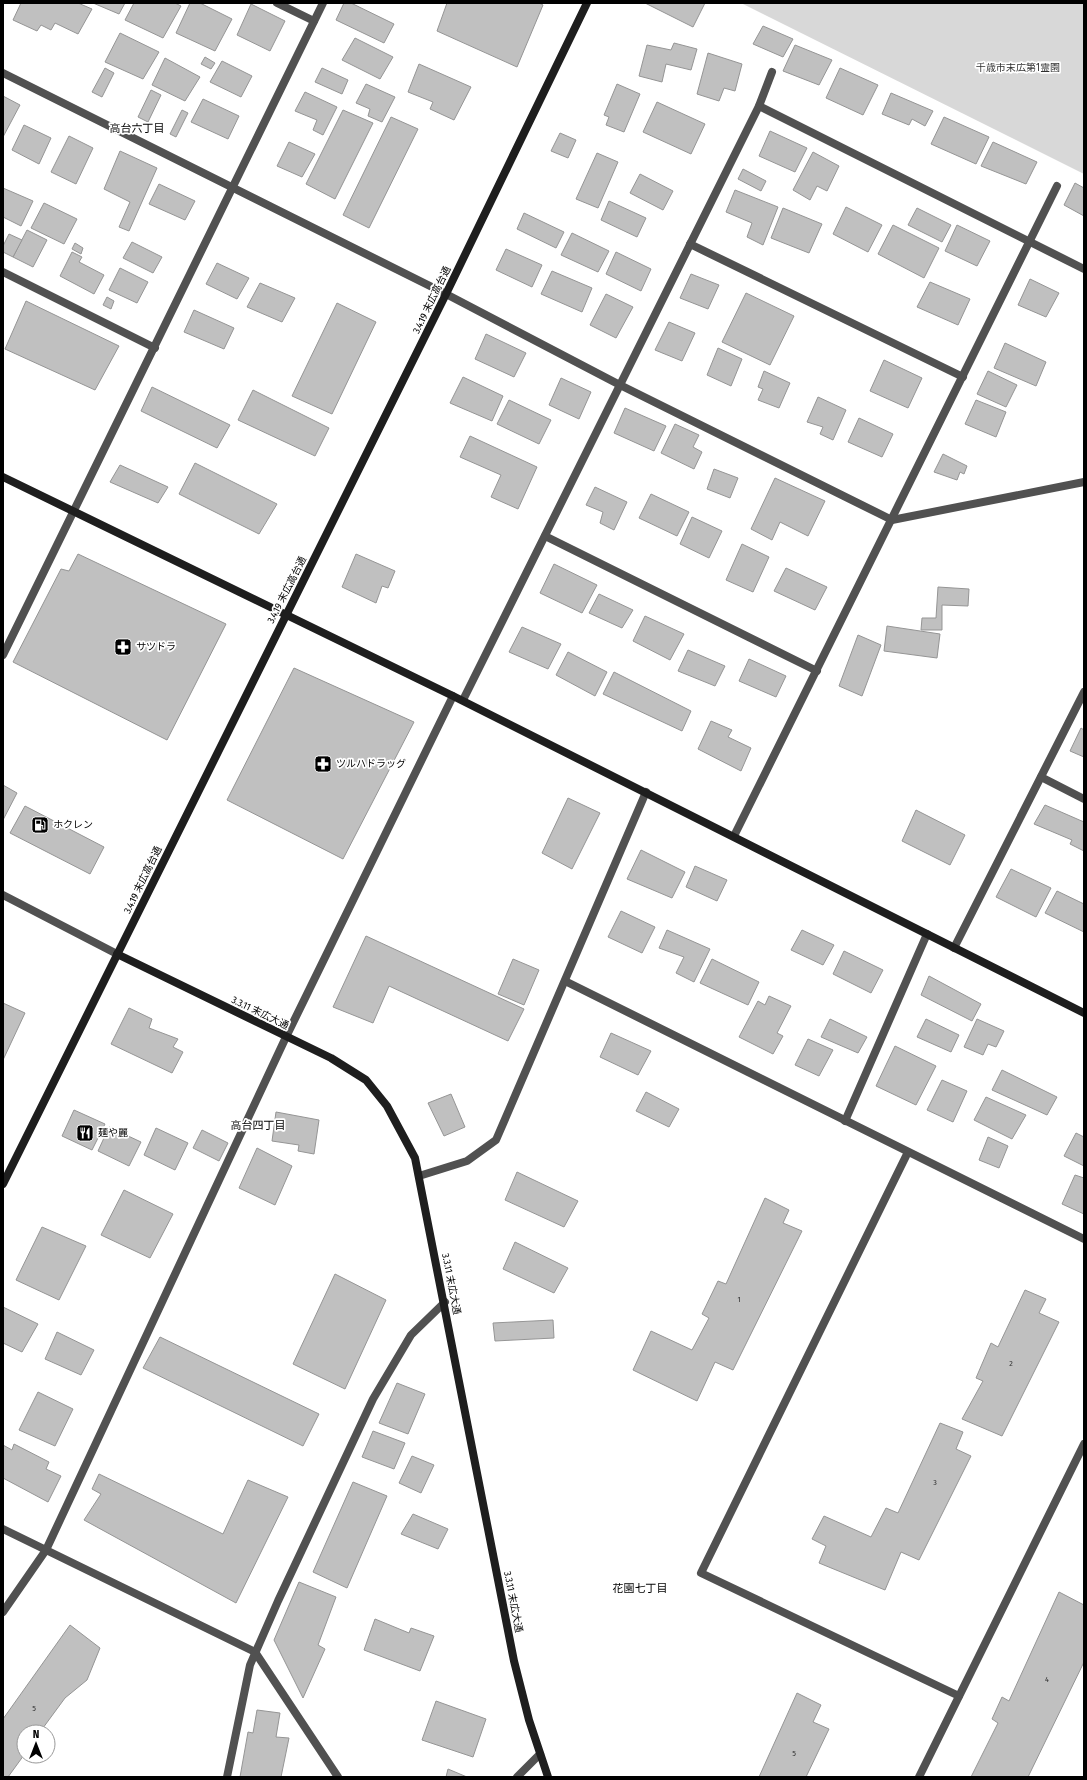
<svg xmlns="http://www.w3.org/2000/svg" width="1087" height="1780" font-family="'Fira Sans Condensed','Noto Sans JP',sans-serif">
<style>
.green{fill:#d8d8d8}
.building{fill:#c0c0c0;stroke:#959595}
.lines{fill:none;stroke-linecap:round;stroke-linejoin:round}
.lane{stroke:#515151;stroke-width:8}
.street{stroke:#515151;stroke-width:8}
.secondary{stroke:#1e1e1e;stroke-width:8}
.labels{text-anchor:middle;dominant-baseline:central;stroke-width:3.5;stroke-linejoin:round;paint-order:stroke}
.number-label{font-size:8px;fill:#303030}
.park-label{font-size:10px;fill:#2f2f2f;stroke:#fff}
.street-label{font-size:10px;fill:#000;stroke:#fff}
.poi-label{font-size:10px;fill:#000;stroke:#fff;text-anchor:start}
.neighbourhood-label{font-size:11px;fill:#000;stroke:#fff}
</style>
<rect width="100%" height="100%" fill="#fff"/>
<!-- green -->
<polygon class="green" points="741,3 1084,3 1084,174"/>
<!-- building -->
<g class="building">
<polygon points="21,3 78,3 92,9 78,34 55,23 51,30 41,25 37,31 13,20"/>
<polygon points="93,3 125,3 119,14"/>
<polygon points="134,3 175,3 181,6 163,38 125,20"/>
<polygon points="190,3 200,3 232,19 215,51 176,33"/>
<polygon points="344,3 351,3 394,24 384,43 336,20"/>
<polygon points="447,3 539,3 543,5 517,67 437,31"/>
<polygon points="645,3 705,3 693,27"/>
<polygon points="251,4 285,21 270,51 237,35"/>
<polygon points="763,26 793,39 783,57 753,44"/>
<polygon points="120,33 159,52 143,79 105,62"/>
<polygon points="355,38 393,57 380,79 342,60"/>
<polygon points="674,43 697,49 691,70 666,64 662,82 639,76 647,45 671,50"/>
<polygon points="795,45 832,60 819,85 783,71"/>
<polygon points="708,53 742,64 735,91 724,88 719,101 697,94"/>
<polygon points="205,57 215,63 211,69 201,64"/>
<polygon points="165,58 200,77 185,101 152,85"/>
<polygon points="222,61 252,76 241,97 210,82"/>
<polygon points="419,64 471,87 454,120 430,109 433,102 408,92"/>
<polygon points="105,68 114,73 102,97 92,92"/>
<polygon points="322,68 348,80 342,94 315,82"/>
<polygon points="840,68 878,85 863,115 826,98"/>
<polygon points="366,84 395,97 382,122 368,116 370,109 356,103"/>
<polygon points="617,84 640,94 624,132 606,125 609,117 604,115"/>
<polygon points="151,90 161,95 148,122 138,117"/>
<polygon points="305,92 337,107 323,135 313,130 317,120 295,111"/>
<polygon points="891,93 933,111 925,126 912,119 909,125 882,114"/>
<polygon points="3,96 20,105 3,137"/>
<polygon points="203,99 239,116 228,139 191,122"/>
<polygon points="657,102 705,124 691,154 643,132"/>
<polygon points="182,110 188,113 176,137 170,134"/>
<polygon points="343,110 373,123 335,199 306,184"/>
<polygon points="391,117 418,129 369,228 343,215"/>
<polygon points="944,117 989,137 976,164 931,144"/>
<polygon points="24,125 51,138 39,164 12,150"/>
<polygon points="770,131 807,148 795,172 759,156"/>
<polygon points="560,133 576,140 568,158 551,151"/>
<polygon points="69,136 93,148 76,184 51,172"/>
<polygon points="289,142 315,154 302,177 277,166"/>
<polygon points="993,142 1037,162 1026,184 981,166"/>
<polygon points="120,151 157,168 129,231 119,227 130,202 104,189"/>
<polygon points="813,152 839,166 827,191 817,186 810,200 793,190"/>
<polygon points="597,153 618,162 598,208 576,199"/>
<polygon points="743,169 766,181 761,191 738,179"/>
<polygon points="640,174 673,191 663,210 630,193"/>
<polygon points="1075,183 1084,188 1084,216 1064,205"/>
<polygon points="159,184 195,201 185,220 149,204"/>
<polygon points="3,188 33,201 21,226 3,217"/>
<polygon points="735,190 778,207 763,245 747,237 752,223 726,212"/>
<polygon points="609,201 646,218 637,237 601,220"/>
<polygon points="44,203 77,219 64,244 31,228"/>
<polygon points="846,207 882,225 868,252 833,234"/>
<polygon points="783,208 822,224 809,253 771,238"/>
<polygon points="917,208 951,225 942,242 908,225"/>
<polygon points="524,213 564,232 556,248 517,229"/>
<polygon points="893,225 939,248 924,278 878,254"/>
<polygon points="957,225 990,241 977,266 945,251"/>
<polygon points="27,230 47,240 33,267 13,257"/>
<polygon points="572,233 609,251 598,272 561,255"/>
<polygon points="9,234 22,240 13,257 3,252 3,246"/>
<polygon points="132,242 162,257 153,273 123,258"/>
<polygon points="75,243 83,248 81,254 72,249"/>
<polygon points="506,249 542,265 532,287 496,270"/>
<polygon points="72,252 82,257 79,262 104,275 94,294 60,276"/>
<polygon points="616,252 651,269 641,291 606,274"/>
<polygon points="217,263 249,278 237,299 206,284"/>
<polygon points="120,268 148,282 137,303 109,290"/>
<polygon points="552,271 592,288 582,312 541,294"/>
<polygon points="691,274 719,285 708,309 680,298"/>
<polygon points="1030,279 1059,293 1046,317 1018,305"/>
<polygon points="930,282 970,299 958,325 917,307"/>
<polygon points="260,283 295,298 282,322 247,307"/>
<polygon points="746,293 794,316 770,365 722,342"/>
<polygon points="606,294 633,307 616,338 590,325"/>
<polygon points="107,297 114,301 111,309 103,305"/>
<polygon points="26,301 119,346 95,390 5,349"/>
<polygon points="337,303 376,322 332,414 292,396"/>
<polygon points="194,310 234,328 224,349 184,332"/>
<polygon points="669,322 695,333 682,361 655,350"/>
<polygon points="486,334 526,353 514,377 475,359"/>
<polygon points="1005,343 1046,362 1036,386 994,368"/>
<polygon points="718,348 742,359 731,386 707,375"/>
<polygon points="884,360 922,378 908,408 870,391"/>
<polygon points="764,371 790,383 779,408 758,400 763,389 758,387"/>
<polygon points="988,371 1017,385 1006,407 977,394"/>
<polygon points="463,377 503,396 492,421 450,403"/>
<polygon points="561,378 591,392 579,419 549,405"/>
<polygon points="152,387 230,425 217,448 141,411"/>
<polygon points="253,390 329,428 315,456 238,420"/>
<polygon points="818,397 846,410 833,440 820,434 823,427 807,422"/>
<polygon points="509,400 551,420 539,444 497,424"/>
<polygon points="976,400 1006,412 996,437 965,424"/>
<polygon points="625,408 666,426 654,451 614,433"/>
<polygon points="859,418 893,434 882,457 848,442"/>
<polygon points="675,424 699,435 693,447 702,452 694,469 661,453"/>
<polygon points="470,436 537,467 518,509 491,497 501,475 460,457"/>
<polygon points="943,454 967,466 964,474 960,472 957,480 934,472"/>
<polygon points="195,463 277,504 259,534 179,494"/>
<polygon points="120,465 168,487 158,503 110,482"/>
<polygon points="714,469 738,478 730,498 707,489"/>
<polygon points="775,478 825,501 808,536 780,522 772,540 751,529"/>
<polygon points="595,487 627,502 614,530 600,523 603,512 586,505"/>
<polygon points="651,494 689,512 677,536 639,518"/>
<polygon points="692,517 722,531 709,558 680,544"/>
<polygon points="742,544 769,557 753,592 726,580"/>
<polygon points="78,554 226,624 167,740 13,662 61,569 69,571"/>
<polygon points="356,554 395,571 388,588 382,586 376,603 342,587"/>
<polygon points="554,564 597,585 582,613 540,593"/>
<polygon points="786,568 827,587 815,610 774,591"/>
<polygon points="938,587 969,589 968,606 942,605 942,630 921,630 922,618 936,618"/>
<polygon points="599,594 633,610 622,628 589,613"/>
<polygon points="645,616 684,634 670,660 633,641"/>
<polygon points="887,626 940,634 937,658 884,651"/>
<polygon points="522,627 561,644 548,669 509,652"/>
<polygon points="858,635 881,645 862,696 839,686"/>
<polygon points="688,650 725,666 715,686 678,671"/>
<polygon points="568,652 607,672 595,696 556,675"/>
<polygon points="749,659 786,676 776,697 739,681"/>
<polygon points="294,668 414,722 343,859 227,800"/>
<polygon points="614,672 691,711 682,731 603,694"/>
<polygon points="711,721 732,730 728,737 751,748 741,771 698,749"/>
<polygon points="1081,728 1084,730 1084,757 1070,751"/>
<polygon points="3,785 17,793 3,820"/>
<polygon points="568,798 600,813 572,869 542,853"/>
<polygon points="1045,805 1084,822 1084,851 1070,844 1072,840 1034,824"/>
<polygon points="25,806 104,847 90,874 10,833"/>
<polygon points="916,810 965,835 950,865 902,841"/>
<polygon points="641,850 685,872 672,898 627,879"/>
<polygon points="695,866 727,880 717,901 686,887"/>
<polygon points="1011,869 1051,888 1036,917 996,897"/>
<polygon points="1057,891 1084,904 1084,932 1045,913"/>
<polygon points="621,911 655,927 642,953 608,937"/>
<polygon points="667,930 710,949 694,982 676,973 684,957 659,948"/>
<polygon points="802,930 834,945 823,965 791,950"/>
<polygon points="366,936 524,1009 508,1041 389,986 373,1023 333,1007"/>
<polygon points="844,951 883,970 871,993 833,974"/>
<polygon points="513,959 539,970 524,1005 498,994"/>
<polygon points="712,959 759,982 748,1005 700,983"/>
<polygon points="929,976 981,1004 972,1021 921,995"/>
<polygon points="769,996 791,1006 777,1033 783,1036 773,1054 739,1037 758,1001 765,1005"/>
<polygon points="3,1003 25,1013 3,1060"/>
<polygon points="129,1008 152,1019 149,1028 178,1039 173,1047 183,1052 172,1073 111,1044"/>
<polygon points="830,1019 867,1037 858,1053 821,1037"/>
<polygon points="926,1019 959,1035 951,1052 917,1037"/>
<polygon points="977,1019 1004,1031 996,1047 988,1044 983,1055 964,1047"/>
<polygon points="611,1033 651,1051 638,1075 600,1057"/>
<polygon points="808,1039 833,1050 819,1076 795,1065"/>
<polygon points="895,1046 936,1066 916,1105 876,1086"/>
<polygon points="1002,1070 1057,1097 1047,1115 992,1090"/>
<polygon points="942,1080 967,1091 953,1122 927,1110"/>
<polygon points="646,1092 679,1109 669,1127 636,1111"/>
<polygon points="451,1094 465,1127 444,1136 428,1103"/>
<polygon points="986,1097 1026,1115 1012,1139 974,1120"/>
<polygon points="74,1110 105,1124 92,1150 62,1136"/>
<polygon points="276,1112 319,1120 314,1154 298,1151 299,1145 272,1141"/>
<polygon points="109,1127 141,1142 129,1166 98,1151"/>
<polygon points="156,1128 188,1143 175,1170 144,1155"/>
<polygon points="202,1130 228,1143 219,1161 193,1148"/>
<polygon points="1076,1133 1084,1137 1084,1166 1064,1156"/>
<polygon points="988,1137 1008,1146 999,1168 979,1160"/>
<polygon points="257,1148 292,1166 275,1205 239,1188"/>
<polygon points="517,1172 578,1201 564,1227 505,1200"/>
<polygon points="1075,1175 1084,1178 1084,1214 1062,1204"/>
<polygon points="124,1190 173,1214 150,1258 101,1235"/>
<polygon points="765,1198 789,1210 783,1223 802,1231 733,1370 715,1362 697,1401 633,1370 651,1331 692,1350 709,1318 702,1314 718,1281 726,1284"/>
<polygon points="42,1227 86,1246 59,1300 16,1280"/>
<polygon points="515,1242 568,1268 554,1293 503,1269"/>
<polygon points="335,1274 386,1300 345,1389 293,1364"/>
<polygon points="1025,1290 1046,1299 1039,1313 1059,1322 1002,1436 962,1419 983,1381 976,1378 991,1343 998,1347"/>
<polygon points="3,1307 38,1324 22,1352 3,1343"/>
<polygon points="553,1320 554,1338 495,1341 493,1323"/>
<polygon points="57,1332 94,1350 81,1375 45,1359"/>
<polygon points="160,1337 319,1414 303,1446 143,1368"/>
<polygon points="397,1383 425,1394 408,1434 379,1423"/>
<polygon points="38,1392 73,1409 55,1446 19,1430"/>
<polygon points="940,1423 963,1432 956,1449 971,1456 919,1560 901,1552 885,1590 819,1563 826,1546 812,1539 824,1516 871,1537 886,1508 898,1513"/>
<polygon points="373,1431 405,1443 394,1469 362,1457"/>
<polygon points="14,1444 49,1462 46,1469 61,1476 48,1502 3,1478 3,1445 12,1450"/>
<polygon points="412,1456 434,1465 421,1493 399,1483"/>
<polygon points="99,1474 223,1534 248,1480 288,1497 236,1603 84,1520 101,1494 92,1489"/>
<polygon points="353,1482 387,1496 347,1588 313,1572"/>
<polygon points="413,1514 448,1529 438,1549 401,1534"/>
<polygon points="299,1582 336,1597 318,1645 325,1649 303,1698 274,1640"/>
<polygon points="1059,1592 1084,1605 1084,1662 1028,1777 971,1777 998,1723 992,1719 1002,1697 1009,1701"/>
<polygon points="375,1619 409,1633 411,1628 434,1636 420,1671 364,1650"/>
<polygon points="70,1625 100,1648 87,1680 65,1698 40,1732 24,1732 24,1755 8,1777 3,1777 3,1719"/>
<polygon points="797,1693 821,1705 813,1722 829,1729 806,1777 759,1777"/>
<polygon points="436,1701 486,1719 473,1757 422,1740"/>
<polygon points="257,1710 280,1713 276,1737 289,1738 281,1777 240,1777 248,1732 253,1733"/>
<polygon points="448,1769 467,1777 446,1777"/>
</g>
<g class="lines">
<!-- lane -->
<polyline class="lane" points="3,1612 46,1550"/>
<!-- street -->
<g class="street">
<polyline points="277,3 314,21"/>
<polyline points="3,73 446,294 620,385 892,520 1084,482"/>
<polyline points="759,106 1084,269"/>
<polyline points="690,244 963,377"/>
<polyline points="3,272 155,348"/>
<polyline points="545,536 817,671"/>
<polyline points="3,655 323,3"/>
<polyline points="463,700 759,106 772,72"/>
<polyline points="1041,777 1084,799"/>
<polyline points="734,836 1057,186"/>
<polyline points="3,895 117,954"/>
<polyline points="954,948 1084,692"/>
<polyline points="565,981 1084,1239"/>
<polyline points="845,1121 927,934"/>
<polyline points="908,1152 701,1573 959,1696"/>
<polyline points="419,1176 467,1161 496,1140 646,792"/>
<polyline points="3,1529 255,1652 338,1777"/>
<polyline points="46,1550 286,1037 453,696"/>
<polyline points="227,1777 250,1665 278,1601 373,1399 411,1335 445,1302"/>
<polyline points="517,1777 540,1754"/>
<polyline points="919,1777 1084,1444"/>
</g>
<!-- secondary -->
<g class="secondary">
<polyline points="3,477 453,696 1084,1013"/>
<polyline points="117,954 331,1058 366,1080 387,1106 415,1158 514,1661 529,1720 548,1777"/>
<polyline points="3,1184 446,294 587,3"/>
</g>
</g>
<!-- icons -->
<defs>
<g id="pharmacy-square" transform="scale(0.9)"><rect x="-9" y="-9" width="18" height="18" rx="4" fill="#000" stroke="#fff"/><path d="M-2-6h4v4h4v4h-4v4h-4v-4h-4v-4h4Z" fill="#fff"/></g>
<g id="fuel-square" transform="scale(0.9)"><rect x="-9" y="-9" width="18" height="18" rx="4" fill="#000" stroke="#fff"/><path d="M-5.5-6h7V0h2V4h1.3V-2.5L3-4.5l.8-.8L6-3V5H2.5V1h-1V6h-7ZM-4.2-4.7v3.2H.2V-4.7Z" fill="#fff"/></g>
<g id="restaurant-square" transform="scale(0.9)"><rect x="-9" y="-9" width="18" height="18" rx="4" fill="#000" stroke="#fff"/><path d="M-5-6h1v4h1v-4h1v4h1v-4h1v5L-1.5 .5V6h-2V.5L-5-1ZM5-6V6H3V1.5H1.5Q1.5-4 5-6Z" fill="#fff"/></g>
</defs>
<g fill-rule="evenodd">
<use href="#pharmacy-square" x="123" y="647"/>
<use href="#pharmacy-square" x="323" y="764"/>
<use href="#fuel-square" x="40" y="825"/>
<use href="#restaurant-square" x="85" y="1133"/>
</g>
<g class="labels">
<!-- number labels -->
<g class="number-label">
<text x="739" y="1299">1</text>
<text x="1011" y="1363">2</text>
<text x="935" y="1482">3</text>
<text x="1047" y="1679">4</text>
<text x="34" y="1708">5</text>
<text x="794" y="1753">5</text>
</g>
<!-- park labels -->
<g class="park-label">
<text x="1018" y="68">千歳市末広第1霊園</text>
</g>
<!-- street labels -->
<g class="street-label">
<text transform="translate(432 300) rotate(-64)">3.4.19 末広高台通</text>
<text transform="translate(287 590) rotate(-63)">3.4.19 末広高台通</text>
<text transform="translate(143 880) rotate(-64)">3.4.19 末広高台通</text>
<text transform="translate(260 1013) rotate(26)">3.3.11 末広大通</text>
<text transform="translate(451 1284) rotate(79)">3.3.11 末広大通</text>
<text transform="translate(513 1602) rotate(79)">3.3.11 末広大通</text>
</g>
<!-- poi labels -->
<g class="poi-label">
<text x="136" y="647">サツドラ</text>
<text x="336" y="764">ツルハドラッグ</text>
<text x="53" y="825">ホクレン</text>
<text x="98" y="1133">麺や麗</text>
</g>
<!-- neighbourhood labels -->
<g class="neighbourhood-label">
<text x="137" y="128">高台六丁目</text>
<text x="258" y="1125">高台四丁目</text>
<text x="640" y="1588">花園七丁目</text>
</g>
</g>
<!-- border -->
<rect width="1087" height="1780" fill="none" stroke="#000000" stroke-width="8"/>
<!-- north arrow -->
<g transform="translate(36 1744)"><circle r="19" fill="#ffffff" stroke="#999999"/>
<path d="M0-3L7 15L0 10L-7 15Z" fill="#000000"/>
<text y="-6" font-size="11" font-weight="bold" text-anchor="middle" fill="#000000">N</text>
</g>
</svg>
